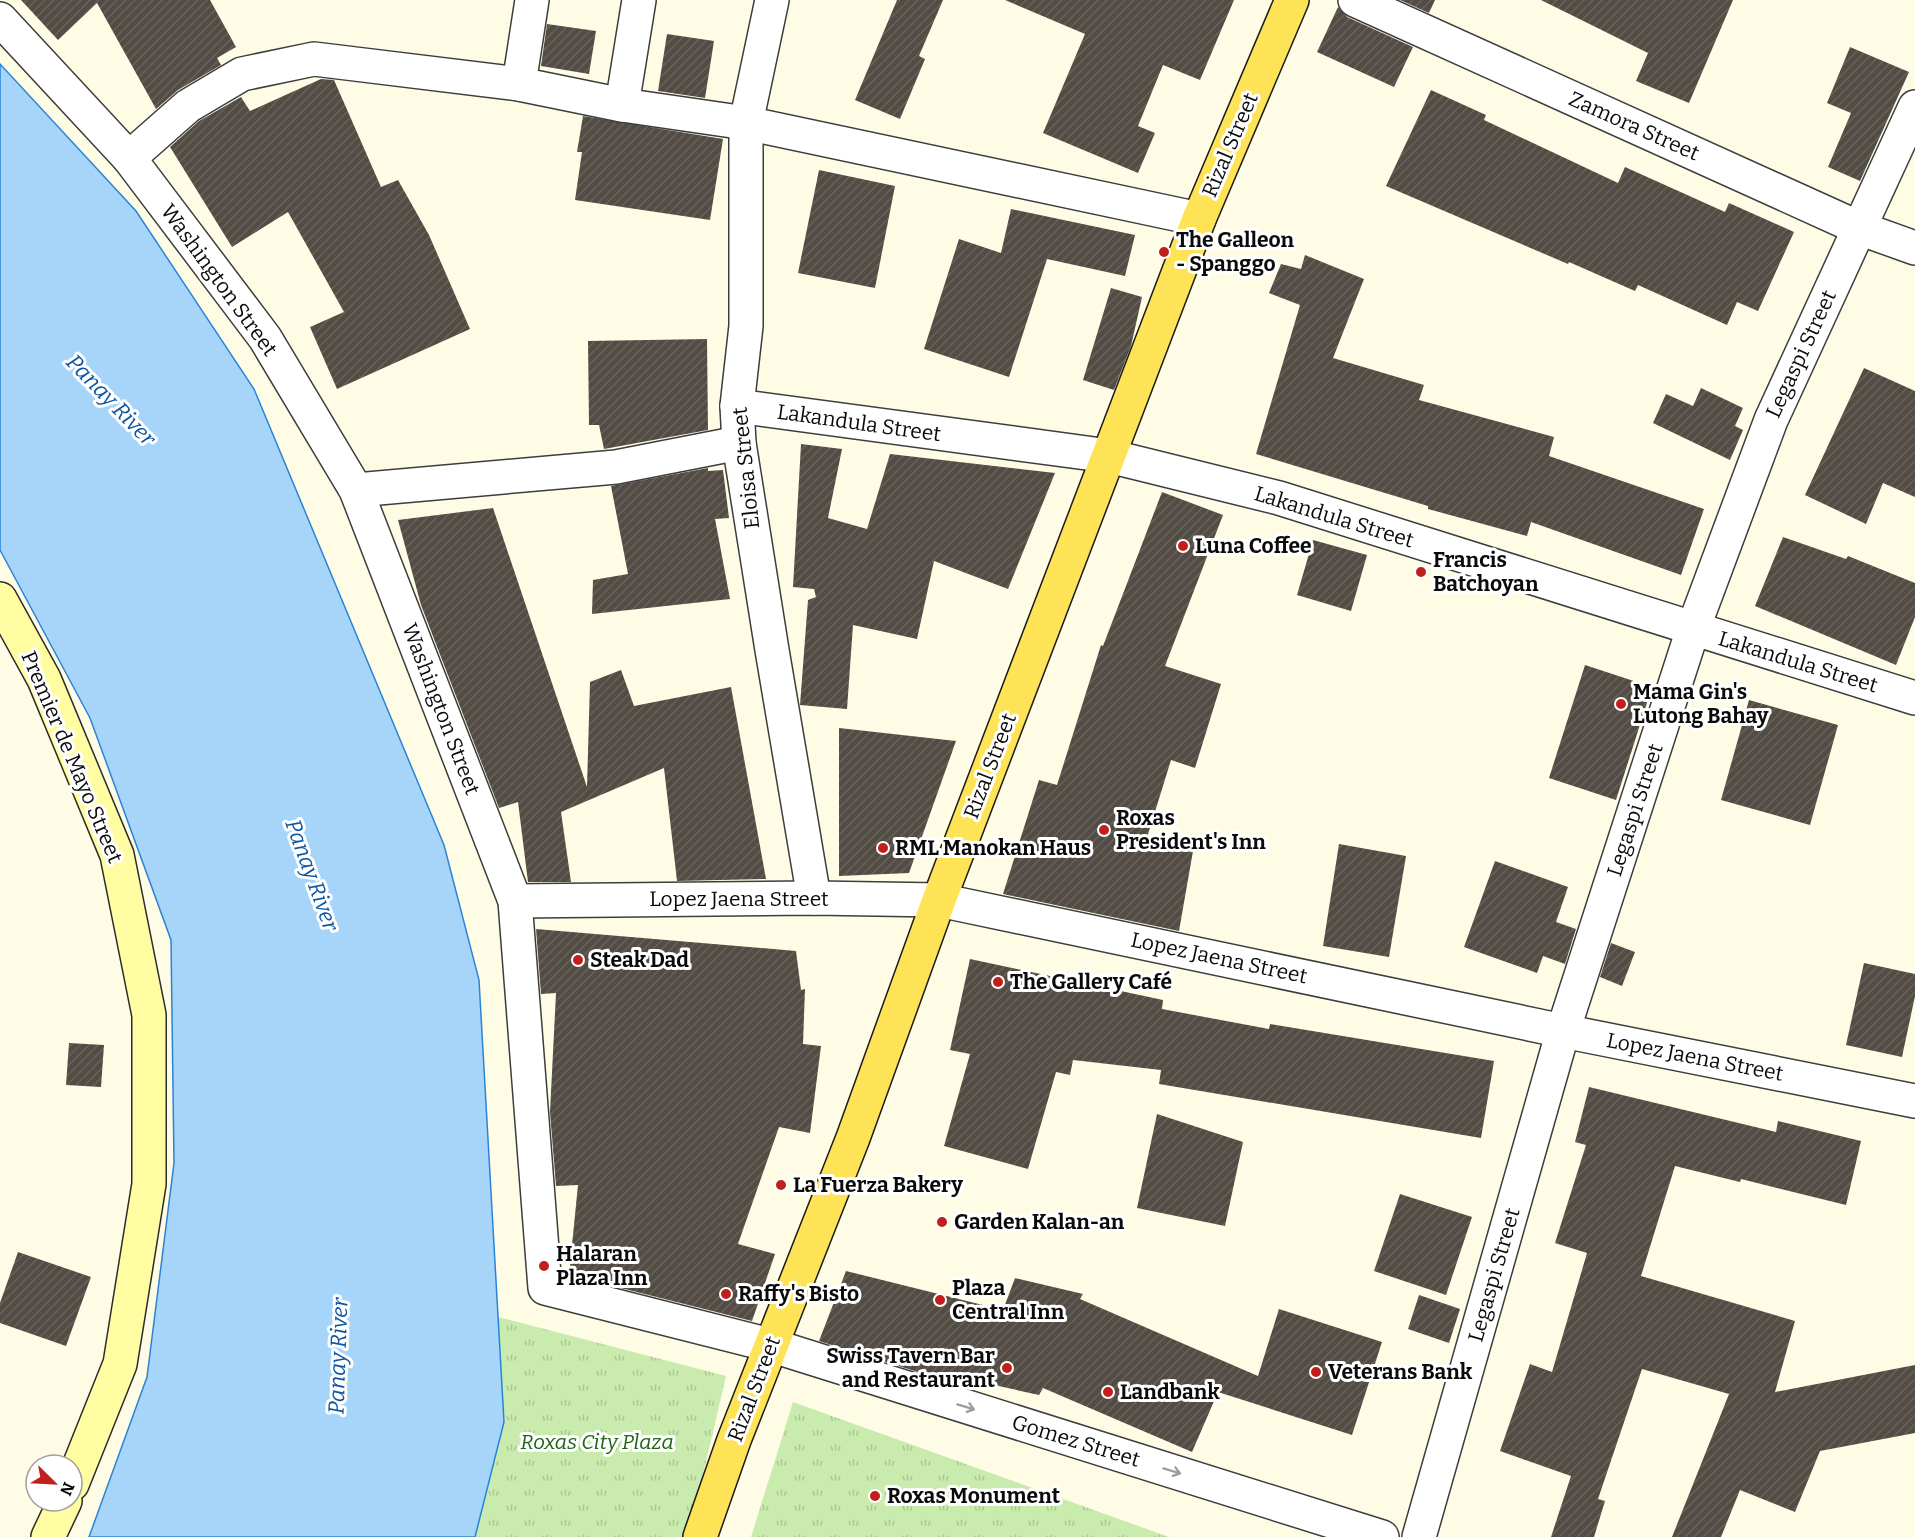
<svg xmlns="http://www.w3.org/2000/svg" width="1915" height="1537" font-family="Bitter,serif">
<style>
.park{fill:url(#park-tufts)}
.water{fill:#a7d5fa;stroke:#2a84d5;stroke-width:1.5}
.building{fill:url(#building-hatch)}
.lines{fill:none;stroke-linecap:round;stroke-linejoin:round}
.minor-casing{stroke:#3d3d3d;stroke-width:36}
.secondary-casing{stroke:#2c2c2c;stroke-width:36}
.primary-casing{stroke:#1b1b1b;stroke-width:36}
.minor{stroke:#fff;stroke-width:33}
.secondary{stroke:#fffca1;stroke-width:33}
.primary{stroke:#ffe356;stroke-width:33}
.oneway{stroke:#9d9d9d}
.poi-dot{fill:#c01f1b;stroke:#fff;stroke-width:2}
.labels{text-anchor:middle;dominant-baseline:central;stroke-width:6;stroke-linejoin:round;paint-order:stroke}
.street-label{font-size:21px;fill:#0a0a0a;stroke:#fff}
.poi-label{font-size:21px;font-weight:bold;fill:#0a0a0a;stroke:#fff;text-anchor:start}
.park-label{font-size:21px;font-style:italic;fill:#226418;stroke:#fff}
.water-label{font-size:22px;font-style:italic;fill:#0d55a1;stroke:#fff}
</style>
<defs>
<pattern id="park-tufts" width="24" height="20" patternUnits="userSpaceOnUse" patternTransform="scale(1.5)"><rect width="24" height="20" fill="#c9ebae"/><path d="M3 7l-1-3M5 7V3M7 7l1-3M15 17l-1-3M17 17v-4M19 17l1-3" fill="none" stroke="#abc894"/></pattern>
<pattern id="building-hatch" width="6" height="6" patternUnits="userSpaceOnUse" patternTransform="scale(1.5)"><rect width="6" height="6" fill="#534c45"/><path d="M-1 1l2-2M0 6l6-6M5 7l2-2" fill="none" stroke="#67615c"/></pattern>
</defs>
<rect width="100%" height="100%" fill="#fffce6"/>
<!-- park -->
<g class="park">
<polygon points="498,1317 726,1376 696,1505 683,1537 475,1537 504,1422"/>
<polygon points="793,1402 1169,1537 751,1537"/>
</g>
<!-- water -->
<polygon class="water" points="0,64 136,211 254,389 444,845 479,980 504,1422 475,1537 89,1537 147,1377 174,1163 171,940 90,718 0,550"/>
<!-- building -->
<g class="building">
<polygon points="21,0 210,0 236,47 217,58 221,65 178,90 156,109 97,3 58,40"/>
<polygon points="897,0 943,0 919,56 925,59 900,119 855,100"/>
<polygon points="1005,0 1234,0 1200,80 1163,65 1138,126 1155,133 1138,173 1043,133 1085,34"/>
<polygon points="1400,0 1435,0 1429,13"/>
<polygon points="1541,0 1733,0 1689,103 1636,81 1648,53"/>
<polygon points="1338,7 1347,17 1413,47 1394,87 1317,52"/>
<polygon points="547,24 596,31 589,74 541,66"/>
<polygon points="667,34 714,41 705,98 658,91"/>
<polygon points="1850,47 1909,72 1860,181 1828,167 1851,113 1827,103"/>
<polygon points="321,79 334,80 381,187 398,180 429,235 470,329 337,389 310,327 344,312 288,212 232,247 170,147 199,121 241,97 250,111"/>
<polygon points="1431,90 1486,115 1484,120 1618,183 1625,167 1725,212 1729,203 1794,232 1758,311 1737,302 1727,325 1638,285 1635,291 1569,262 1568,264 1386,186"/>
<polygon points="583,116 723,139 710,220 575,200 582,152 577,152"/>
<polygon points="819,170 895,186 875,288 798,273"/>
<polygon points="1011,209 1135,235 1125,276 1047,259 1009,377 924,349 959,239 1001,253"/>
<polygon points="1305,255 1364,279 1333,358 1424,385 1419,400 1554,437 1549,456 1704,509 1681,575 1531,522 1527,536 1428,509 1428,506 1256,454 1300,305 1269,293 1281,264 1301,269"/>
<polygon points="1111,288 1142,297 1131,346 1114,390 1083,380"/>
<polygon points="707,339 708,430 604,449 599,425 589,425 588,341"/>
<polygon points="1864,368 1915,391 1915,497 1883,483 1866,524 1805,495"/>
<polygon points="1701,388 1743,408 1735,426 1743,430 1730,460 1653,423 1666,394 1693,406"/>
<polygon points="801,444 842,449 828,518 867,529 890,454 1055,473 1008,589 934,561 917,639 853,625 847,709 800,705 808,600 816,597 814,589 793,587"/>
<polygon points="708,468 708,471 723,470 729,518 715,519 730,599 592,614 593,580 628,574 611,486"/>
<polygon points="1162,492 1223,515 1165,666 1221,684 1195,768 1171,760 1145,844 1193,851 1179,931 1003,894 1039,780 1057,785 1101,645 1103,646"/>
<polygon points="493,508 587,787 590,682 621,670 634,706 731,687 766,879 677,881 664,768 561,812 571,882 528,882 518,802 499,808 421,605 398,520"/>
<polygon points="1783,537 1846,559 1848,556 1915,583 1915,617 1896,665 1755,606"/>
<polygon points="1313,540 1367,555 1351,611 1297,595"/>
<polygon points="1585,665 1652,687 1616,800 1549,778"/>
<polygon points="1749,700 1838,725 1810,825 1721,800"/>
<polygon points="839,728 956,741 909,873 839,876"/>
<polygon points="1339,844 1406,856 1389,957 1323,946"/>
<polygon points="1495,861 1568,887 1556,922 1576,929 1565,964 1543,956 1537,973 1464,947"/>
<polygon points="536,929 796,951 801,990 805,989 803,1044 821,1046 810,1133 779,1127 738,1244 775,1254 752,1321 569,1275 578,1185 556,1186 550,1112 556,993 541,994"/>
<polygon points="1611,943 1635,952 1622,986 1600,977"/>
<polygon points="970,959 1163,1000 1162,1009 1269,1029 1270,1024 1494,1061 1481,1138 1159,1084 1161,1070 1073,1060 1070,1075 1056,1072 1028,1169 944,1146 970,1054 950,1050"/>
<polygon points="1864,963 1915,974 1915,996 1902,1057 1846,1045"/>
<polygon points="69,1043 104,1045 101,1087 66,1085"/>
<polygon points="1589,1087 1776,1132 1778,1121 1861,1141 1846,1205 1741,1179 1740,1182 1675,1166 1641,1276 1795,1321 1775,1392 1915,1365 1915,1433 1820,1451 1795,1512 1740,1490 1721,1537 1672,1537 1729,1394 1642,1369 1598,1499 1605,1501 1594,1537 1551,1537 1571,1476 1500,1451 1530,1364 1552,1372 1587,1253 1555,1243 1586,1145 1575,1142"/>
<polygon points="1157,1114 1243,1142 1225,1226 1137,1208"/>
<polygon points="1400,1194 1472,1217 1446,1295 1374,1271"/>
<polygon points="18,1252 91,1277 66,1346 0,1323 0,1303"/>
<polygon points="846,1271 1003,1310 1015,1278 1083,1294 1080,1299 1258,1376 1279,1309 1382,1342 1352,1435 1218,1392 1192,1452 1043,1388 1039,1395 976,1381 972,1389 819,1341"/>
<polygon points="1419,1295 1460,1309 1449,1343 1408,1329"/>
</g>
<g class="lines">
<!-- minor casing -->
<g class="minor-casing">
<g id="minor">
<polyline points="772,0 746,123 746,326 737,406 739,443 772,650 814,898"/>
<polyline points="1355,0 1859,228 1915,248"/>
<polyline points="0,19 129,158 265,338 356,490 515,901 545,1288 770,1345 1382,1537"/>
<polyline points="519,84 532,0"/>
<polyline points="622,105 639,0"/>
<polyline points="129,158 188,106 242,74 314,59 519,84 622,105 746,123 1199,219"/>
<polyline points="737,406 1109,456 1279,498 1915,698"/>
<polyline points="356,490 616,467 739,443"/>
<polyline points="515,901 814,898 939,900 1563,1031 1915,1101"/>
<polyline points="1419,1537 1563,1031 1693,629 1771,420 1915,107"/>
</g>
</g>
<!-- secondary casing -->
<g class="secondary-casing">
<g id="secondary">
<polyline points="0,599 44,679 117,855 149,1015 149,1184 120,1364 72,1484"/>
<polyline points="48,1537 65,1501"/>
</g>
</g>
<!-- primary casing -->
<g class="primary-casing">
<polyline id="primary" points="700,1537 734,1440 853,1138 939,900 1199,219 1292,0"/>
</g>
<!-- minor -->
<use href="#minor" class="minor"/>
<!-- secondary -->
<use href="#secondary" class="secondary"/>
<!-- primary -->
<use href="#primary" class="primary"/>
</g>
<!-- one-way arrows -->
<defs><path id="oneway-shaft" d="M-6 0H5M1.5-3L5.5 0L1.5 3" fill="none" stroke-width="1.6" stroke-linecap="round" stroke-linejoin="round" transform="scale(1.5)"/></defs>
<g class="oneway">
<use href="#oneway-shaft" transform="translate(966 1407) rotate(17)"/>
<use href="#oneway-shaft" transform="translate(1172 1471) rotate(17)"/>
</g>
<!-- markers -->
<g class="poi-dot">
<circle cx="1164" cy="252" r="6"/>
<circle cx="1183" cy="546" r="6"/>
<circle cx="1421" cy="572" r="6"/>
<circle cx="1621" cy="704" r="6"/>
<circle cx="1104" cy="830" r="6"/>
<circle cx="883" cy="848" r="6"/>
<circle cx="578" cy="960" r="6"/>
<circle cx="998" cy="982" r="6"/>
<circle cx="781" cy="1185" r="6"/>
<circle cx="942" cy="1222" r="6"/>
<circle cx="544" cy="1266" r="6"/>
<circle cx="726" cy="1294" r="6"/>
<circle cx="940" cy="1300" r="6"/>
<circle cx="1007" cy="1368" r="6"/>
<circle cx="1316" cy="1372" r="6"/>
<circle cx="1108" cy="1392" r="6"/>
<circle cx="875" cy="1496" r="6"/>
</g>
<g class="labels">
<!-- street labels -->
<g class="street-label">
<text transform="translate(1634 126) rotate(24)">Zamora Street</text>
<text transform="translate(1230 145) rotate(-67)">Rizal Street</text>
<text transform="translate(219 280) rotate(54)">Washington Street</text>
<text transform="translate(1801 354) rotate(-65)">Legaspi Street</text>
<text transform="translate(859 423) rotate(8)">Lakandula Street</text>
<text transform="translate(746 468) rotate(-96)">Eloisa Street</text>
<text transform="translate(1334 517) rotate(17)">Lakandula Street</text>
<text transform="translate(1798 662) rotate(17)">Lakandula Street</text>
<text transform="translate(441 709) rotate(69)">Washington Street</text>
<text transform="translate(72 757) rotate(67)">Premier de Mayo Street</text>
<text transform="translate(990 766) rotate(-69)">Rizal Street</text>
<text transform="translate(1635 810) rotate(-72)">Legaspi Street</text>
<text x="739" y="899">Lopez Jaena Street</text>
<text transform="translate(1219 958) rotate(12)">Lopez Jaena Street</text>
<text transform="translate(1695 1057) rotate(11)">Lopez Jaena Street</text>
<text transform="translate(1494 1275) rotate(-74)">Legaspi Street</text>
<text transform="translate(754 1389) rotate(-69)">Rizal Street</text>
<text transform="translate(1076 1441) rotate(17)">Gomez Street</text>
</g>
<!-- poi labels -->
<g class="poi-label">
<text x="1176" y="240">The Galleon<tspan x="1176" dy="24">- Spanggo</tspan></text>
<text x="1195" y="546">Luna Coffee</text>
<text x="1433" y="560">Francis<tspan x="1433" dy="24">Batchoyan</tspan></text>
<text x="1633" y="692">Mama Gin's<tspan x="1633" dy="24">Lutong Bahay</tspan></text>
<text x="1116" y="818">Roxas<tspan x="1116" dy="24">President's Inn</tspan></text>
<text x="895" y="848">RML Manokan Haus</text>
<text x="590" y="960">Steak Dad</text>
<text x="1010" y="982">The Gallery Café</text>
<text x="793" y="1185">La Fuerza Bakery</text>
<text x="954" y="1222">Garden Kalan-an</text>
<text x="556" y="1254">Halaran<tspan x="556" dy="24">Plaza Inn</tspan></text>
<text x="952" y="1288">Plaza<tspan x="952" dy="24">Central Inn</tspan></text>
<text x="738" y="1294">Raffy's Bisto</text>
<text x="995" y="1356" text-anchor="end">Swiss Tavern Bar<tspan x="995" dy="24">and Restaurant</tspan></text>
<text x="1328" y="1372">Veterans Bank</text>
<text x="1120" y="1392">Landbank</text>
<text x="887" y="1496">Roxas Monument</text>
</g>
<!-- park labels -->
<g class="park-label">
<text x="597" y="1442">Roxas City Plaza</text>
</g>
<!-- water labels -->
<g class="water-label">
<text transform="translate(111 400) rotate(46)">Panay River</text>
<text transform="translate(312 875) rotate(70)">Panay River</text>
<text transform="translate(338 1356) rotate(-88)">Panay River</text>
</g>
</g>
<!-- north arrow -->
<g transform="translate(54 1483) rotate(114)"><circle r="28" fill="#ffffff" stroke="#9d9d9d" stroke-width="1.5"/>
<path d="M0-4.5L10 22L0 15L-10 22Z" fill="#c01f1b"/>
<text y="-9" font-size="16" font-weight="bold" text-anchor="middle" fill="#0a0a0a">N</text>
</g>
</svg>
